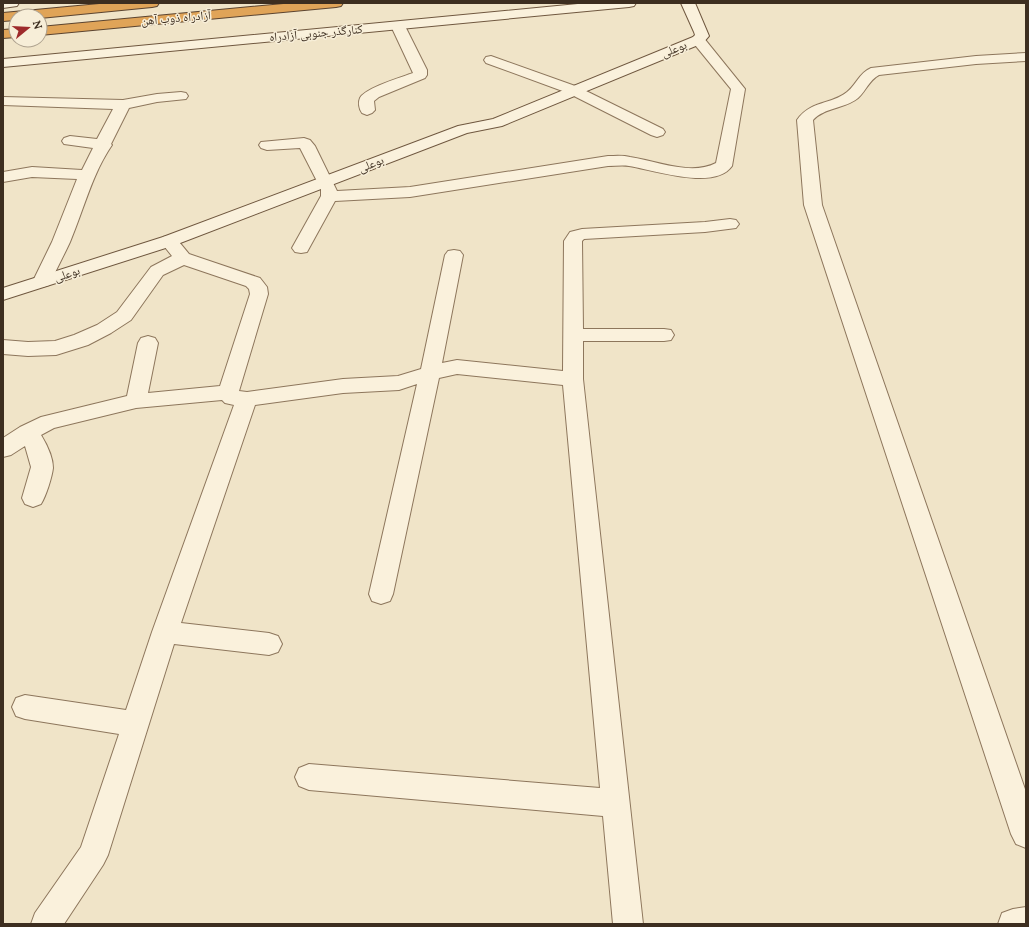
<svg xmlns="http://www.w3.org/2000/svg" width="1029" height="927" viewBox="0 0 1029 927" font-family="Lora,'Noto Naskh Arabic',serif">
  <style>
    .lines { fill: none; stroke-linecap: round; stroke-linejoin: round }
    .street-casing { stroke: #8d765c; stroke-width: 2 }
    .secondary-casing { stroke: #6f573f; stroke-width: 2 }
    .highway-casing { stroke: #5b4430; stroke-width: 2 }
    .street { fill: #faf1dc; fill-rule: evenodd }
    .secondary { fill: #faf1dc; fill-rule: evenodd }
    .highway { fill: #e0a458; fill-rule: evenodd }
    .labels { text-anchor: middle; stroke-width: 3; stroke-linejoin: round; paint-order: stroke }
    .far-street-label { font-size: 12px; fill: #3d2e20; stroke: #f7eed8 }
  </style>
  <rect width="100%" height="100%" fill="#f0e4c8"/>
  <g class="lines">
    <g class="street-casing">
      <g id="street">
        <path d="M398,22L403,23L405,26L427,70V75L425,78L379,97L374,101L375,110L372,113L367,115L362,113C359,109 358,102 360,98C365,88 402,77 413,73L391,26L393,23Z"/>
        <path d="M698,36L703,37L745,89L732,166C715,191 654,170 629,166C623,165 615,166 608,166L410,197L335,201L307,252L301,253L295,252L292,248L321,196V189L300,148L267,150L261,148L259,145L261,142L304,138L310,140L315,146L337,191L410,187L608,156C615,156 623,155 630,157C657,161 691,176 716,163L731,89L691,40L693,37Z"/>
        <path d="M1026,53V61L976,64L879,75C869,80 866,91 858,98C845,109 825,107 813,120L822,205L1026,792V848L1016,844L1011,834L804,205L797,120C811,100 831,105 847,92C857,84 859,73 871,68L976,56Z"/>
        <polygon points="491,56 578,87 663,129 665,132 663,135 657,137 651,135 568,93 486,63 484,60 486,57"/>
        <path d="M181,92L186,93L188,96L186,99L157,102L129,108L111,144L112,145C92,174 84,209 70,242C64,255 57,268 51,281L49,285L42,287L35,285L33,281L52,242L77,179L32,177L3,182V172L32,167L82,170L93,148L64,144L62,141L64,138L70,136L97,139L113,109L3,105V97L123,100L157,94Z"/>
        <path d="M730,219L736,220L739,224L736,228L705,232L584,239L582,241L583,329H664L671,330L674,335L671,340L664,341H583V379L643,924H613L603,816L309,790L299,786L295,777L299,768L309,764L600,788L563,385L457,374L439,378L393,594L390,601L381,604L372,601L369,594L417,384L399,390L343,393L255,405L181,623L269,633L278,636L282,644L278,652L269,655L174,644L108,855L103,865L64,924H31L35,913L81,847L119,734L25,719L16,716L12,707L16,698L25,695L126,710L152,632L234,405L225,403L222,400L136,408L54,428L41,435C46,443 53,457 53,468C52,477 46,496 41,504L33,507L25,504L22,498L31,467L25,446L11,455L3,457V438L20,427L41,417L127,396L138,343L141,338L148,336L155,338L158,343L148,393L220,386L250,294L249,289L246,286L184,265L163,275L131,320L111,333L88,345L56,355L28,356L3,354V340L28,342L55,341L74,335L97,325L117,312L151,267L172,256L160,241L163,237L169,236L175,237L189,254L260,278L267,287L268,294L239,391L247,392L343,379L398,376L421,369L445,255L448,251L454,250L460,251L463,255L442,363L457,360L563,371L564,241L570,232L582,229L705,222Z"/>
        <polygon points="1026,907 1026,924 998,924 1002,913 1013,909"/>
      </g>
    </g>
    <g class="secondary-casing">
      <g id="secondary">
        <polygon points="3,3 19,3 17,6 3,8"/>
        <polygon points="588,3 636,3 634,6 629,7 3,67 3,59"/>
        <polygon points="681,3 695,3 709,36 703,43 502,126 467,133 175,245 3,300 3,288 163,237 458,126 493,119 693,37 695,35 694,32"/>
      </g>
    </g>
    <g class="highway-casing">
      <g id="highway">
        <polygon points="110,3 159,3 157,6 152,7 40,18 40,16 16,16 16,20 3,21 3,13"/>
        <polygon points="294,3 343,3 341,6 336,7 40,35 40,27"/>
        <polygon points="16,29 16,37 3,38 3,30"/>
      </g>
    </g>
    <use href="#street" class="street"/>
    <use href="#secondary" class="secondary"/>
    <use href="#highway" class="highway"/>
  </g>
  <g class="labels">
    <g class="far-street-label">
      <text transform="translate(176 18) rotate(-5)" y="4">آزادراه ذوب آهن</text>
      <text transform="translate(316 33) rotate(-5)" y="4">کنارگذر جنوبی آزادراه</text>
      <text transform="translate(674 49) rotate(-22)" y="4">بوعلی</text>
      <text transform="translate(371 164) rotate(-21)" y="4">بوعلی</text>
      <text transform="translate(67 274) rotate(-18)" y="4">بوعلی</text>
    </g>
  </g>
  <rect width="1029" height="927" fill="none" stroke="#3d2e20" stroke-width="8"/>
  <g transform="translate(28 28) rotate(72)"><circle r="19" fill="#f7eed8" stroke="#ada18e"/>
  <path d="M0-3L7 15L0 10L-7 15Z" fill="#9e2a2b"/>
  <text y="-6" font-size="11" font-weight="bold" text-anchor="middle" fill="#3d2e20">N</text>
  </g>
</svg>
